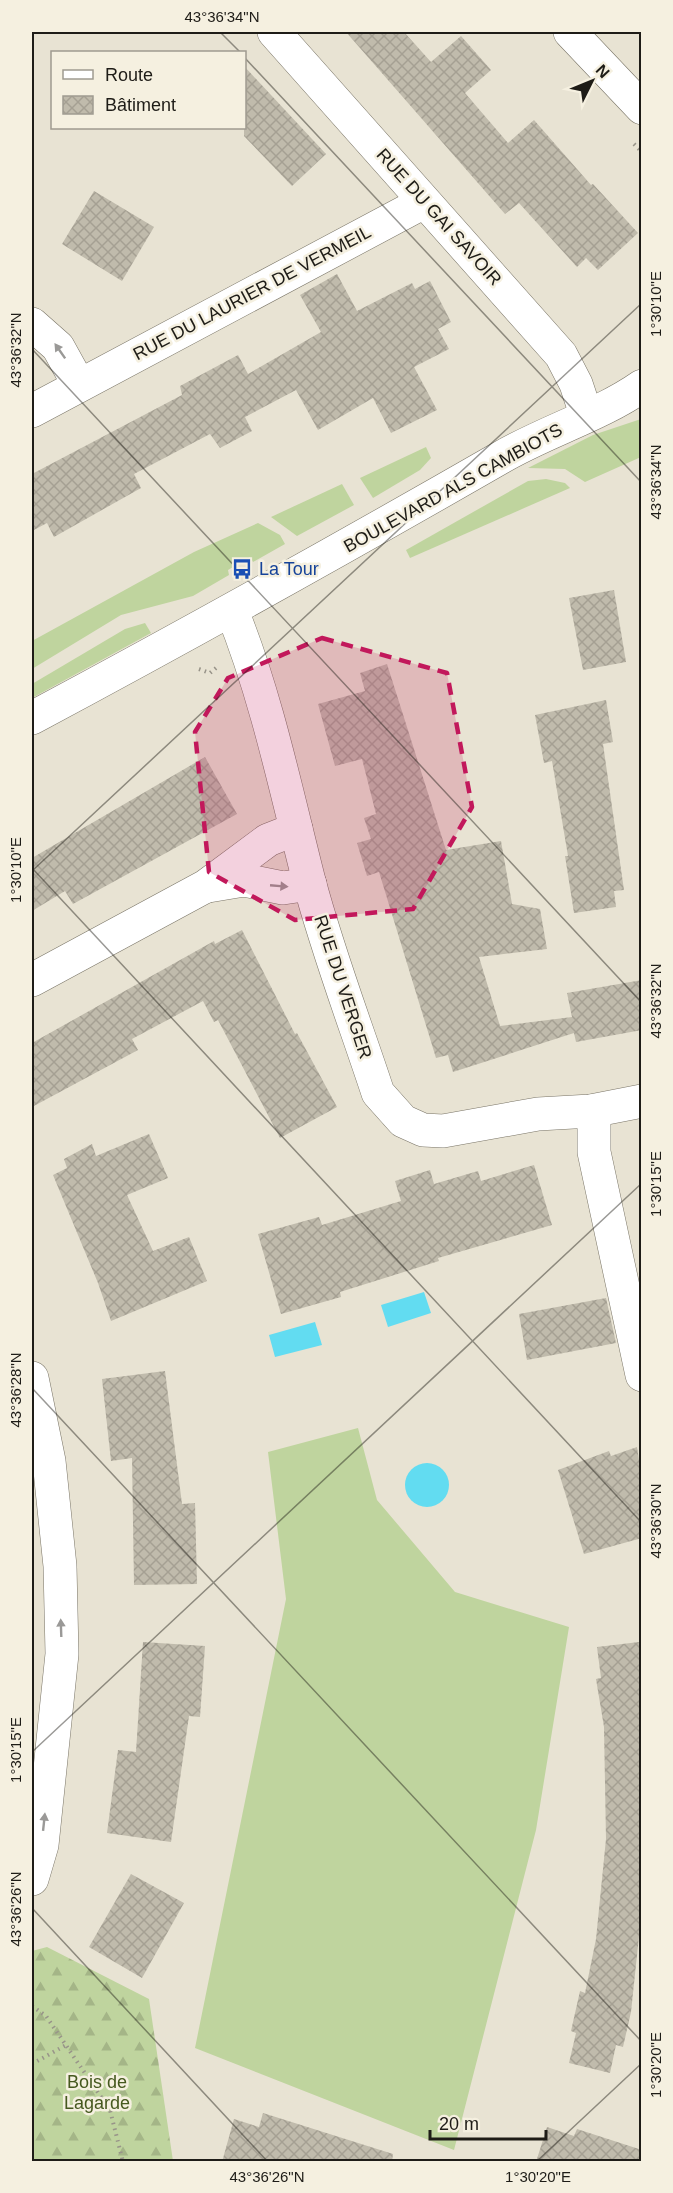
<svg xmlns="http://www.w3.org/2000/svg" width="673" height="2193" viewBox="0 0 673 2193" font-family="Arial,sans-serif">
  <style>
    .grass { fill: #bfd49e }
    .forest { fill: url(#forest-firs) }
    .water { fill: #62dcf1 }
    .building { fill: url(#building-cross-hatch) }
    .lines { fill: none; stroke-linecap: round; stroke-linejoin: round }
    .minor-casing { stroke: #797466; stroke-width: 34 }
    .tertiary-casing { stroke: #797466; stroke-width: 34 }
    .secondary-casing { stroke: #797466; stroke-width: 34 }
    .path { stroke: #989489; stroke-width: 4; stroke-dasharray: 1.5 4.5; stroke-linecap: butt }
    .minor { stroke: #fff; stroke-width: 33 }
    .tertiary { stroke: #fff; stroke-width: 33 }
    .secondary { stroke: #fff; stroke-width: 33 }
    .oneway { fill: #9a9997 }
    .marked { fill: #c2185b; fill-opacity: 0.2; stroke: #c2185b; stroke-width: 4.5; stroke-dasharray: 12 8; stroke-linejoin: round }
    .ticks { fill: none; stroke: #1e1c17; stroke-width: 1.5; stroke-opacity: 0.45 }
    .labels { text-anchor: middle; stroke-width: 5; stroke-linejoin: round; paint-order: stroke }
    .street-label { font-size: 18px; fill: #1e1c17; stroke: #f5f0e0 }
    .transit-label { font-size: 18px; fill: #164399; stroke: #f5f0e0; text-anchor: start }
    .park-label { font-size: 18px; fill: #46591f; stroke: #f5f0e0 }
    .neatline { fill: none; stroke: #1e1c17; stroke-width: 2 }
    .ticks-label { font-size: 15px; text-anchor: middle; fill: #1e1c17 }
  </style>
  <defs>
    <pattern id="forest-firs" width="22" height="20" patternUnits="userSpaceOnUse" patternTransform="scale(1.5)"><rect width="22" height="20" fill="#bfd49e"/><path d="M5 1l3.5 6h-7zM16 11l3.5 6h-7z" fill="#a4b587"/></pattern>
    <pattern id="building-cross-hatch" width="8" height="8" patternUnits="userSpaceOnUse" patternTransform="scale(1.5)"><rect width="8" height="8" fill="#c0bbac"/><path d="M0 0l8 8M0 8l8-8" fill="none" stroke="#a5a093"/></pattern>
  </defs>
  <rect width="100%" height="100%" fill="#e8e3d3"/>
  <g class="grass">
    <polygon points="641,419 641,457 585,482 565,469 528,468 593,435"/>
    <polygon points="426,447 431,458 420,470 373,498 360,478"/>
    <polygon points="546,479 565,483 570,488 410,558 406,550 528,481"/>
    <polygon points="342,484 354,505 297,536 271,517"/>
    <polygon points="258,523 280,535 285,544 253,562 250,557 228,570 229,575 193,596 121,615 32,669 32,641 194,552"/>
    <polygon points="145,623 151,633 32,698 32,684 125,629"/>
    <polygon points="358,1428 377,1500 455,1592 569,1627 536,1830 454,2150 195,2048 286,1599 268,1452"/>
  </g>
  <polygon class="forest" points="47,1947 149,1999 173,2161 32,2161 32,1951"/>
  <g class="water">
    <polygon points="424,1292 431,1313 388,1327 381,1305"/>
    <polygon points="315,1322 322,1345 275,1357 269,1335"/>
    <circle cx="427" cy="1485" r="22"/>
  </g>
  <g class="building">
    <polygon points="346,32 404,32 431,62 461,36 491,70 465,93 508,143 534,120 591,185 593,184 638,233 598,270 586,258 577,267 519,203 505,214"/>
    <polygon points="244,66 326,154 292,186 244,136"/>
    <polygon points="94,191 154,227 122,281 62,244"/>
    <polygon points="337,274 357,311 412,283 415,289 430,281 451,322 438,329 449,349 414,367 437,410 391,433 373,398 318,430 296,390 245,417 252,431 220,448 210,434 134,474 141,488 54,537 47,523 32,531 32,474 182,395 180,386 238,355 248,374 321,332 300,295"/>
    <polygon points="614,590 626,662 583,670 569,598"/>
    <polygon points="387,664 446,850 501,841 512,904 540,909 547,949 479,957 500,1026 572,1017 567,993 642,980 642,1030 576,1042 574,1033 453,1072 448,1055 436,1058 379,872 367,876 357,843 371,839 364,818 376,814 362,759 335,766 318,704 365,691 360,673"/>
    <polygon points="606,700 613,742 603,744 624,890 614,891 616,907 574,913 565,856 568,856 552,761 544,763 535,715"/>
    <polygon points="205,757 237,814 73,904 65,891 32,911 32,858"/>
    <polygon points="242,930 295,1034 297,1033 337,1107 280,1138 218,1020 214,1022 203,1001 132,1039 138,1050 32,1107 32,1043 214,941 215,944"/>
    <polygon points="149,1134 168,1178 127,1195 153,1251 189,1237 207,1281 111,1321 98,1283 53,1175 67,1168 64,1159 92,1144 96,1156"/>
    <polygon points="534,1165 552,1225 438,1258 439,1261 340,1292 341,1297 281,1314 258,1234 319,1217 322,1225 401,1201 395,1181 430,1170 434,1184 478,1171 481,1181"/>
    <polygon points="606,1298 616,1343 527,1360 519,1314"/>
    <polygon points="165,1371 182,1504 195,1503 197,1584 134,1585 132,1458 111,1461 102,1379"/>
    <polygon points="637,1447 642,1480 642,1538 584,1554 558,1470 609,1451 611,1456"/>
    <polygon points="143,1642 205,1646 200,1717 189,1716 171,1842 107,1833 118,1750 136,1752"/>
    <polygon points="639,1642 642,1662 642,1908 631,2012 623,2047 616,2045 610,2073 569,2063 576,2033 571,2031 580,1991 585,1993 596,1939 606,1839 604,1727 596,1679 601,1678 597,1647"/>
    <polygon points="131,1874 184,1903 142,1978 89,1947"/>
    <polygon points="263,2113 393,2154 392,2162 222,2162 234,2119 259,2127"/>
    <polygon points="547,2127 574,2136 577,2129 642,2150 642,2162 536,2162"/>
  </g>
  <g class="lines">
    <g class="minor-casing">
      <g id="minor">
        <polyline points="274,32 561,355 576,384 586,414"/>
        <polyline points="32,324 58,347 79,385"/>
        <polyline points="32,411 424,202"/>
        <path d="M232,611C267,698 286,791 309,881C328,953 355,1023 378,1093L403,1121L423,1130L443,1131L538,1114L591,1111L642,1101"/>
        <polyline points="208,886 244,880 283,888 310,884"/>
        <polyline points="32,980 206,886 268,840 296,829"/>
        <polyline points="591,1111 594,1124 594,1152 642,1375"/>
        <polyline points="32,1378 49,1461 60,1566 62,1654 42,1845 32,1879"/>
      </g>
    </g>
    <g class="tertiary-casing">
      <path id="tertiary" d="M32,718C189,634 345,547 500,458C546,431 599,416 642,386"/>
    </g>
    <g class="secondary-casing">
      <polyline id="secondary" points="570,32 642,108"/>
    </g>
    <g class="path">
      <polyline points="634,144 642,152"/>
      <polyline points="199,669 210,673 216,668"/>
      <polyline points="32,2006 46,2016 110,2110 123,2162"/>
      <polyline points="32,2064 66,2045"/>
    </g>
    <use href="#minor" class="minor"/>
    <use href="#tertiary" class="tertiary"/>
    <use href="#secondary" class="secondary"/>
  </g>
  <defs><path id="oneway-solid" d="M-6-.8H1V-3.2L6.5 0L1 3.2V.8H-6Z" transform="scale(1.5)"/></defs>
  <g class="oneway">
    <use href="#oneway-solid" transform="translate(60 351) rotate(-125)"/>
    <use href="#oneway-solid" transform="translate(279 886) rotate(5)"/>
    <use href="#oneway-solid" transform="translate(61 1628) rotate(-92)"/>
    <use href="#oneway-solid" transform="translate(44 1822) rotate(-84)"/>
  </g>
  <path class="marked" d="M322,638L447,673L472,807L413,909L295,920L209,872L195,732L228,678Z"/>
  <path class="ticks" d="M220,32L240,52M244,57L642,483M32,349L642,1003M32,868L642,1523M32,871L642,303M32,1388L642,2042M32,1752L642,1183M32,1908L268,2162M536,2162L642,2063"/>
  <defs>
    <g id="bus-bare" transform="scale(1.62)"><path d="M-5-6H5V4H4V6H2V4H-2V6H-4V4H-5ZM-3.5-4V0h7V-4ZM-3.5 1.2v1.5H-2V1.2ZM2 1.2v1.5H3.5V1.2Z" fill="#1a4fb4" stroke="#f5f0e0" stroke-width="2.5" paint-order="stroke"/></g>
  </defs>
  <g fill-rule="evenodd">
    <use href="#bus-bare" x="242" y="569"/>
  </g>
  <g class="labels">
    <g class="street-label">
      <text transform="translate(439 217) rotate(48)" y="6">RUE DU GAI SAVOIR</text>
      <text transform="translate(252 293) rotate(-28)" y="6">RUE DU LAURIER DE VERMEIL</text>
      <text transform="translate(453 488) rotate(-29)" y="6">BOULEVARD ALS CAMBIOTS</text>
      <text transform="translate(343 987) rotate(72)" y="6">RUE DU VERGER</text>
    </g>
    <g class="transit-label">
      <text x="259" y="575">La Tour</text>
    </g>
    <g class="park-label">
      <text x="97" y="2088">Bois de<tspan x="97" dy="21">Lagarde</tspan></text>
    </g>
  </g>
  <rect width="673" height="2193" fill="none" stroke="#f5f0e0" stroke-width="66"/>
  <rect x="51" y="51" width="195" height="78" fill="#f5f0e0" stroke="#9f9b90" stroke-width="1.5"/>
  <rect x="63" y="70" width="30" height="9" fill="#ffffff" stroke="#9f9b90" stroke-width="1.5"/>
  <text x="105" y="81" font-size="18" fill="#1e1c17">Route</text>
  <rect x="63" y="96" width="30" height="18" fill="url(#building-cross-hatch)" stroke="#9f9b90" stroke-width="1.5"/>
  <text x="105" y="111" font-size="18" fill="#1e1c17">Bâtiment</text>
  <g transform="translate(592 81) rotate(47)" stroke="#f5f0e0" stroke-width="4.5" paint-order="stroke">
  <path d="M0-4.5L10 22L0 15L-10 22Z" fill="#1e1c17"/>
  <text y="-9" font-size="16" font-weight="bold" text-anchor="middle" fill="#1e1c17">N</text>
  </g>
  <path d="M430 2130v9h116v-9" fill="none" stroke="#1e1c17" stroke-width="3"/>
  <text x="439" y="2130" font-size="18" fill="#1e1c17" stroke="#f5f0e0" stroke-width="4.5" paint-order="stroke">20 m</text>
  <rect x="33" y="33" width="607" height="2127" class="neatline"/>
  <g class="ticks-label">
    <text x="222" y="22">43°36'34"N</text>
    <text transform="translate(656 304) rotate(-90)" y="5">1°30'10"E</text>
    <text transform="translate(16 350) rotate(-90)" y="5">43°36'32"N</text>
    <text transform="translate(656 482) rotate(-90)" y="5">43°36'34"N</text>
    <text transform="translate(16 870) rotate(-90)" y="5">1°30'10"E</text>
    <text transform="translate(656 1001) rotate(-90)" y="5">43°36'32"N</text>
    <text transform="translate(656 1184) rotate(-90)" y="5">1°30'15"E</text>
    <text transform="translate(16 1390) rotate(-90)" y="5">43°36'28"N</text>
    <text transform="translate(656 1521) rotate(-90)" y="5">43°36'30"N</text>
    <text transform="translate(16 1750) rotate(-90)" y="5">1°30'15"E</text>
    <text transform="translate(16 1909) rotate(-90)" y="5">43°36'26"N</text>
    <text transform="translate(656 2065) rotate(-90)" y="5">1°30'20"E</text>
    <text x="267" y="2182">43°36'26"N</text>
    <text x="538" y="2182">1°30'20"E</text>
  </g>
</svg>
